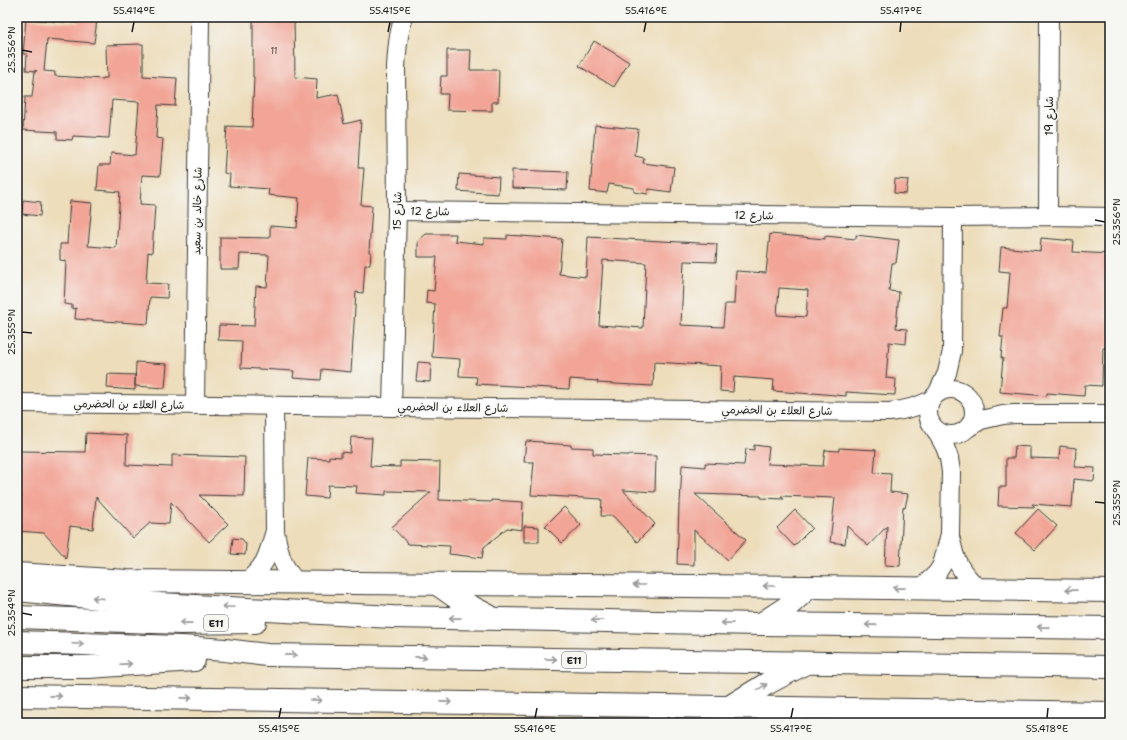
<svg xmlns="http://www.w3.org/2000/svg" width="1127" height="740" viewBox="0 0 1127 740" font-family="'Shantell Sans','Playpen Sans Arabic',sans-serif">
  <style>
    .building { fill: #f2a597; fill-rule: evenodd }
    .lines { fill: none; stroke-linecap: round; stroke-linejoin: round }
    .minor-casing { stroke: #3b3934; stroke-width: 20 }
    .tertiary-casing { stroke: #3b3934; stroke-width: 24 }
    .motorway-casing { stroke: #3b3934; stroke-width: 24 }
    .minor { stroke: #fff; stroke-width: 18 }
    .tertiary { stroke: #fff; stroke-width: 22 }
    .motorway { stroke: #fff; stroke-width: 22 }
    .oneway { stroke: #999 }
    .ticks { fill: none; stroke: #1c1c1c; stroke-width: 1.5 }
    .labels { text-anchor: middle; stroke-width: 3; stroke-linejoin: round; paint-order: stroke }
    .number-label { font-size: 9px; fill: #523e3b }
    .shield { fill: #f6f6f2; stroke: #5d5d5c; stroke-width: 1 }
    .shield-label { font-size: 10px; font-weight: bold; fill: #1c1c1c }
    .street-label { font-size: 11px; fill: #1c1c1c; stroke: #f6f6f2 }
    .neatline { fill: none; stroke: #1c1c1c; stroke-width: 1.5 }
    .ticks-label { font-size: 10px; text-anchor: middle; fill: #1c1c1c }
  </style>
  <rect width="100%" height="100%" fill="#f6f6f2"/>
  <filter id="ink" filterUnits="userSpaceOnUse"><feTurbulence type="fractalNoise" baseFrequency=".025" numOctaves="2"/><feDisplacementMap in="SourceGraphic" scale="8" xChannelSelector="R" yChannelSelector="G"/><feConvolveMatrix kernelMatrix="1 2 1 2 8 2 1 2 1" color-interpolation-filters="sRGB"/></filter>
  <filter id="wash" filterUnits="userSpaceOnUse"><feTurbulence type="fractalNoise" baseFrequency=".012" numOctaves="4" result="noise"/><feDisplacementMap in="SourceGraphic" scale="16" xChannelSelector="R" yChannelSelector="G"/><feGaussianBlur stdDeviation="0.9" result="paint"/><feColorMatrix in="noise" values="0 0 0 0 0 0 0 0 0 0 0 0 0 0 0 0 0 1.4 0 .05"/><feComposite in="paint" operator="in"/></filter>
  <g filter="url(#wash)">
    <rect width="100%" height="100%" fill="#edddbb"/>
    <g id="blocks">
      <g class="building">
        <polygon points="253,17 294,17 295,77 317,79 316,98 338,94 344,124 361,120 358,168 364,168 361,205 372,206 369,252 371,252 370,265 365,265 363,293 356,292 351,372 322,369 321,380 293,378 294,371 241,368 242,341 218,340 219,325 254,326 256,286 267,287 269,255 240,254 239,269 220,269 220,237 270,238 270,226 297,228 299,198 268,195 269,189 229,186 230,174 224,173 227,126 252,127 254,77 253,77"/>
        <polygon points="79,18 97,20 94,43 47,39 44,71 55,72 55,76 103,79 103,78 107,78 106,45 143,44 143,76 177,78 175,106 158,105 156,138 163,139 160,176 142,175 140,204 155,205 152,253 148,252 146,283 168,284 167,298 150,297 148,324 75,319 76,308 72,309 72,305 64,304 66,261 60,260 60,244 67,244 70,201 92,203 88,246 116,248 120,192 97,190 99,165 110,165 111,153 135,155 139,102 112,100 109,138 73,136 72,140 57,139 57,132 23,130 25,97 32,97 35,71 37,71 26,70 27,54 23,54 26,19 78,23"/>
        <polygon points="594,41 629,62 614,87 579,66"/>
        <polygon points="447,50 471,50 470,70 499,70 498,102 492,102 492,111 447,110 448,94 440,94 441,76 447,76"/>
        <polygon points="595,125 638,129 635,156 644,158 643,163 674,167 671,192 649,189 648,194 634,192 634,188 609,184 607,193 590,191"/>
        <polygon points="512,170 568,172 567,190 512,188"/>
        <polygon points="459,174 499,177 498,194 458,191"/>
        <polygon points="895,179 908,180 906,194 894,193"/>
        <polygon points="23,200 41,202 40,216 22,214"/>
        <path d="M426,234H456L455,241L484,244V238L507,239V235L562,239L559,274L586,277L588,237L717,244L716,262L684,261L681,325L723,327L725,304H734L736,271L766,273L770,234L825,239V236L856,239V235L899,240L896,263H892L889,291L899,292L896,328L907,329L906,344L889,342L886,378L896,379L895,395L846,392V396L813,393L812,394L773,391L774,380L734,377L733,392L720,391L721,366L654,362L653,386L597,383L598,381L570,379L569,389L476,384L477,377L459,376L460,359L432,357L435,304L426,303L427,290L434,291L437,257H418V241ZM603,260L646,263L643,328L599,325ZM779,288L808,290L806,317L777,315Z"/>
        <polygon points="1041,238 1074,241 1073,252 1110,254 1110,348 1103,348 1102,386 1085,385 1084,396 1047,393 1047,396 1000,392 1003,358 1001,358 1003,337 1000,337 1003,308 1007,308 1010,272 999,271 1001,247 1040,251"/>
        <polygon points="136,362 167,364 165,388 135,386"/>
        <polygon points="418,362 431,363 430,382 416,381"/>
        <polygon points="108,374 135,375 135,390 107,388"/>
        <polygon points="86,433 127,435 126,465 172,467 172,455 245,457 244,496 199,495 228,524 209,542 171,502 169,524 150,523 133,538 96,497 93,529 70,526 66,558 44,533 17,531 20,483 17,483 19,451 85,452"/>
        <polygon points="351,437 372,438 370,466 400,467 400,461 440,462 439,500 491,502 491,500 523,502 522,530 507,528 484,547 482,558 449,554 450,546 408,544 392,527 431,492 386,491 386,495 356,493 357,486 328,485 327,498 305,496 308,458 329,459 329,456 341,457 341,452 350,453"/>
        <polygon points="526,441 543,442 543,443 571,445 571,447 593,448 593,454 656,456 655,492 623,490 655,524 637,542 613,516 601,516 602,499 531,495 534,462 524,462"/>
        <polygon points="754,445 769,447 767,464 823,466 825,450 839,451 839,448 876,450 874,473 891,474 890,492 908,494 905,508 903,507 900,566 885,565 887,526 868,546 847,526 845,544 830,542 835,498 781,496 784,499 761,498 761,496 695,494 746,540 728,560 694,530 694,565 677,564 679,504 680,504 682,465 705,467 705,463 744,465 746,449 754,450"/>
        <polygon points="1015,446 1030,447 1030,458 1059,459 1060,446 1076,448 1075,467 1095,468 1094,481 1074,479 1072,507 1032,504 1035,507 998,506 999,487 1006,487 1006,458 1014,458"/>
        <polygon points="564,507 581,525 562,543 545,526"/>
        <polygon points="1038,509 1057,526 1035,550 1016,533"/>
        <polygon points="795,510 812,528 794,546 777,528"/>
        <polygon points="524,526 539,527 539,542 524,542"/>
        <polygon points="233,538 242,539 246,544 245,555 231,554"/>
      </g>
    </g>
  </g>
  <g filter="url(#ink)">
    <use href="#blocks" fill-opacity="0" stroke="#3b3934" stroke-width="1"/>
    <g class="lines">
      <g class="minor-casing">
        <g id="minor">
          <polyline points="397,211 953,217 1048,216 1110,217"/>
          <polyline points="1048,216 1049,17"/>
          <circle cx="951" cy="412" r="23"/>
          <polyline points="938,392 947,373 952,351 953,217"/>
          <path d="M17,403L890,412C905,410 918,407 931,400"/>
          <polyline points="195,405 200,17"/>
          <path d="M274,406L275,532C280,556 281,564 297,583"/>
          <path d="M392,407L397,211L396,68C397,51 398,33 404,17"/>
          <polyline points="969,427 981,420 1003,415 1014,414 1110,414"/>
          <path d="M950,537C952,543 953,550 955,556C959,569 968,579 978,588"/>
          <path d="M245,583C265,566 267,559 274,534"/>
          <polyline points="921,588 937,573 942,565 950,534 951,472 949,458 945,447 935,429"/>
          <polyline points="657,723 658,706"/>
        </g>
      </g>
      <g class="tertiary-casing">
        <g id="tertiary">
          <polyline points="17,574 127,581 809,587 1110,591"/>
          <polyline points="17,696 1110,713"/>
        </g>
      </g>
      <g class="motorway-casing">
        <g id="motorway">
          <polyline points="437,584 464,603 489,616"/>
          <polyline points="17,590 160,604 392,617 761,624 1110,628"/>
          <polyline points="17,617 180,623 255,622"/>
          <polyline points="761,624 787,607 809,587"/>
          <polyline points="17,642 182,647 225,650 267,655 1110,667"/>
          <polyline points="17,667 88,667 194,660"/>
          <polyline points="729,707 768,683 804,664"/>
        </g>
      </g>
      <use href="#minor" class="minor"/>
      <use href="#tertiary" class="tertiary"/>
      <use href="#motorway" class="motorway"/>
    </g>
    <defs><path id="oneway-shaft" d="M-6 0H5M1.5-3L5.5 0L1.5 3" fill="none" stroke-width="1.6" stroke-linecap="round" stroke-linejoin="round"/></defs>
    <g class="oneway">
      <use href="#oneway-shaft" transform="translate(639 585) rotate(-180)"/>
      <use href="#oneway-shaft" transform="translate(769 586) rotate(-180)"/>
      <use href="#oneway-shaft" transform="translate(899 588) rotate(-179)"/>
      <use href="#oneway-shaft" transform="translate(1071 590) rotate(-179)"/>
      <use href="#oneway-shaft" transform="translate(98 598) rotate(-174)"/>
      <use href="#oneway-shaft" transform="translate(228 607) rotate(-177)"/>
      <use href="#oneway-shaft" transform="translate(455 618) rotate(-179)"/>
      <use href="#oneway-shaft" transform="translate(597 620) rotate(-179)"/>
      <use href="#oneway-shaft" transform="translate(186 623) rotate(-179)"/>
      <use href="#oneway-shaft" transform="translate(727 623) rotate(-179)"/>
      <use href="#oneway-shaft" transform="translate(871 625) rotate(-179)"/>
      <use href="#oneway-shaft" transform="translate(1043 627) rotate(-179)"/>
      <use href="#oneway-shaft" transform="translate(78 644) rotate(2)"/>
      <use href="#oneway-shaft" transform="translate(291 655) rotate(1)"/>
      <use href="#oneway-shaft" transform="translate(421 657) rotate(1)"/>
      <use href="#oneway-shaft" transform="translate(551 659) rotate(1)"/>
      <use href="#oneway-shaft" transform="translate(126 664) rotate(-4)"/>
      <use href="#oneway-shaft" transform="translate(762 687) rotate(-32)"/>
      <use href="#oneway-shaft" transform="translate(56 696) rotate(1)"/>
      <use href="#oneway-shaft" transform="translate(186 698) rotate(1)"/>
      <use href="#oneway-shaft" transform="translate(316 700) rotate(1)"/>
      <use href="#oneway-shaft" transform="translate(446 702) rotate(1)"/>
    </g>
  </g>
  <path class="ticks" d="M132,32L134,22M388,32L390,22M644,32L646,22M900,32L901,22M22,50L32,52M1095,220L1105,222M22,332L32,333M1095,502L1105,503M22,613L32,615M279,718L281,708M535,718L537,708M791,718L793,708M1047,718L1048,708"/>
  <g class="labels">
    <g class="number-label">
      <text x="274" y="54">11</text>
    </g>
    <g class="shield">
      <rect x="204" y="615" width="24" height="16" rx="3"/>
      <rect x="562" y="652" width="24" height="16" rx="3"/>
    </g>
    <g class="shield-label">
      <text x="216" y="627">E11</text>
      <text x="574" y="664">E11</text>
    </g>
    <g class="street-label">
      <text transform="translate(1049 116) rotate(-90)" y="4">شارع 19</text>
      <text transform="translate(197 211) rotate(-89)" y="4">شارع خالد بن سعيد</text>
      <text transform="translate(397 211) rotate(-89)" y="4">شارع 15</text>
      <text transform="translate(430 211) rotate(1)" y="4">شارع 12</text>
      <text transform="translate(754 215) rotate(1)" y="4">شارع 12</text>
      <text transform="translate(129 404) rotate(1)" y="4">شارع العلاء بن الحضرمي</text>
      <text transform="translate(453 407) rotate(1)" y="4">شارع العلاء بن الحضرمي</text>
      <text transform="translate(777 410) rotate(1)" y="4">شارع العلاء بن الحضرمي</text>
    </g>
  </g>
  <rect width="1127" height="740" fill="none" stroke="#f6f6f2" stroke-width="44"/>
  <rect x="22" y="22" width="1083" height="696" class="neatline"/>
  <g class="ticks-label">
    <text x="134" y="14">55.414°E</text>
    <text x="390" y="14">55.415°E</text>
    <text x="646" y="14">55.416°E</text>
    <text x="901" y="14">55.417°E</text>
    <text transform="translate(11 50) rotate(-90)" y="4">25.356°N</text>
    <text transform="translate(1116 222) rotate(-90)" y="4">25.356°N</text>
    <text transform="translate(11 332) rotate(-90)" y="4">25.355°N</text>
    <text transform="translate(1116 503) rotate(-90)" y="4">25.355°N</text>
    <text transform="translate(11 613) rotate(-90)" y="4">25.354°N</text>
    <text x="279" y="732">55.415°E</text>
    <text x="535" y="732">55.416°E</text>
    <text x="791" y="732">55.417°E</text>
    <text x="1047" y="732">55.418°E</text>
  </g>
</svg>
